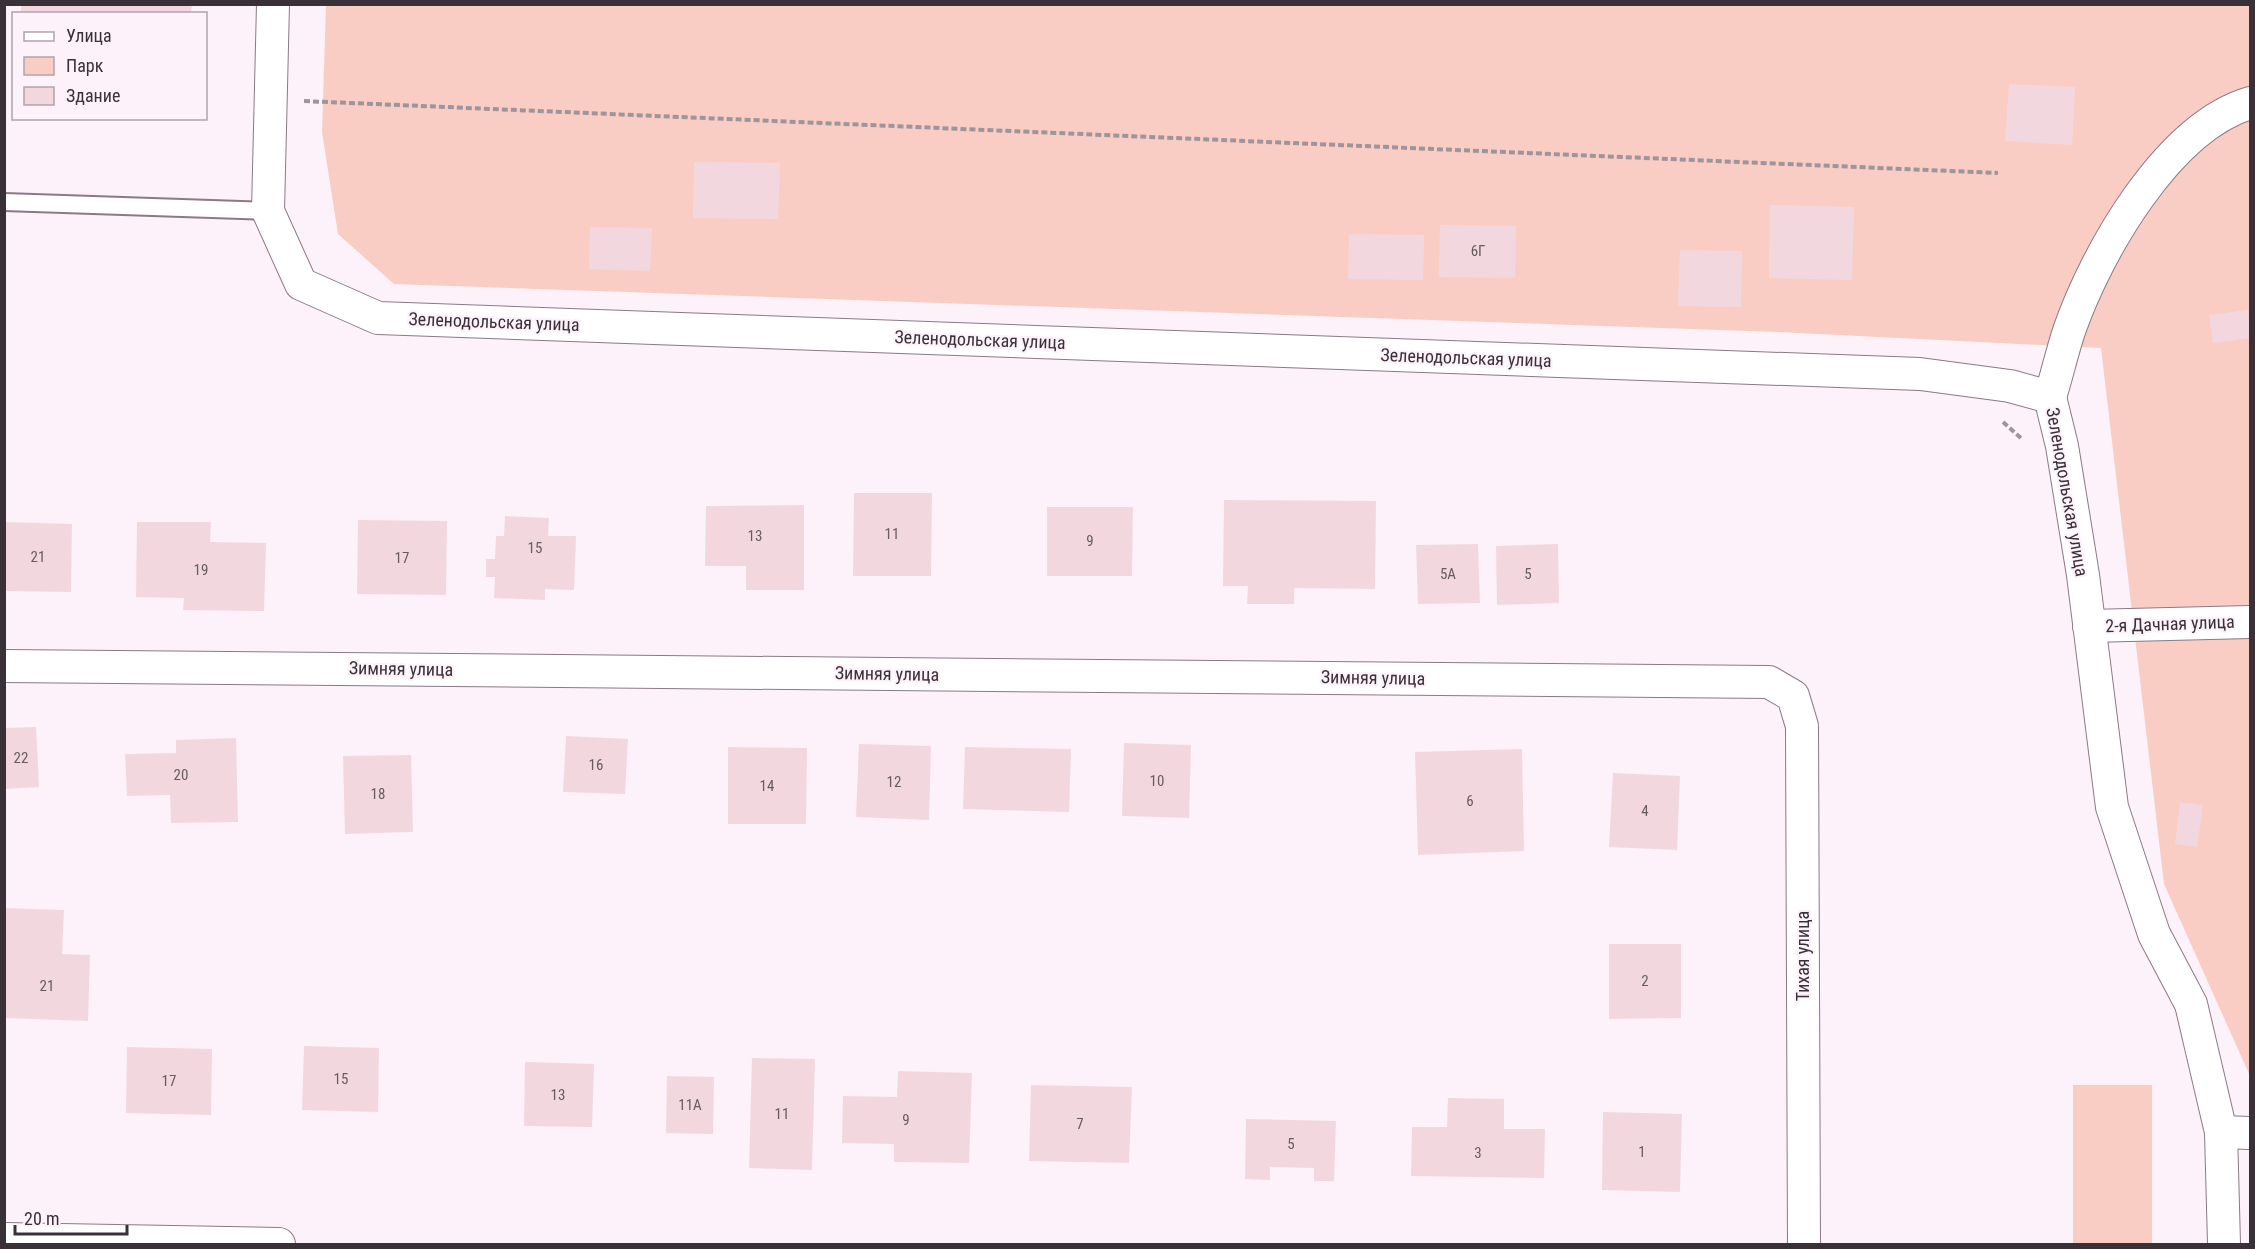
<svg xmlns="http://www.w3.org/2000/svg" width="2255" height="1249" viewBox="0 0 2255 1249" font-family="'Roboto Condensed',sans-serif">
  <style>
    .green { fill: #facdc4 }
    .building { fill: #f2d8de }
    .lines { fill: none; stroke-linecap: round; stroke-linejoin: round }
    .service-casing { stroke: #8b7986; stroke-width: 20 }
    .minor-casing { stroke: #8b7986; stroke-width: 34 }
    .path { stroke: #9e949b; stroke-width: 4; stroke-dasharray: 6 3; stroke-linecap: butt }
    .service { stroke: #fff; stroke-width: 16 }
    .minor { stroke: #fff; stroke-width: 32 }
    .labels { text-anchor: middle; stroke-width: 4.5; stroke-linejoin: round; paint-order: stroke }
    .number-label { font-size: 15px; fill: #675b61 }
    .street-label { font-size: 18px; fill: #393137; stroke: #fdf1fa }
  </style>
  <rect width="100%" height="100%" fill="#fdf1fa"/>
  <g class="green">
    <polygon points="326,5 2250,5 2250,1076 2164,884 2101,348 1777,332 394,284 338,234 322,132"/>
    <rect x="2073" y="1085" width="79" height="159"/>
  </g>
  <g class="building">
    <polygon points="21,4 192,4 191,14 21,14"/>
    <polygon points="2009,84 2075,87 2072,145 2005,141"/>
    <polygon points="694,162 780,163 778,219 693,218"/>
    <polygon points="1770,205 1854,207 1852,280 1769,278"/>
    <polygon points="1440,225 1516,226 1515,278 1439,277"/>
    <polygon points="590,227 652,228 650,271 589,269"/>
    <polygon points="1349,234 1424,235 1423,280 1348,279"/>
    <polygon points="1680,250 1742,251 1741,307 1678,306"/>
    <polygon points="2248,310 2250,338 2213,343 2209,315"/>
    <polygon points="854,493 932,493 931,576 853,576"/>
    <polygon points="1224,500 1376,501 1375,589 1294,588 1294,604 1247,604 1248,586 1223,586"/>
    <polygon points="804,505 804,590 746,590 746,566 705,566 706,506"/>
    <polygon points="1047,507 1133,507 1132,576 1047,576"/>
    <polygon points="505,516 549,518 548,536 576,536 574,590 545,589 545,600 494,598 495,577 486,577 486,559 495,559 496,536 504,536"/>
    <polygon points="358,520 447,521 446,595 357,594"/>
    <polygon points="4,522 72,524 71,592 4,591"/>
    <polygon points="137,522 211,522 210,542 266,543 264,611 183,610 184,598 136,597"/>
    <polygon points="1478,544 1480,603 1418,604 1416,545"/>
    <polygon points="1558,544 1559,603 1497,605 1496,546"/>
    <polygon points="36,727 39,787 4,789 4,728"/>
    <polygon points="566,736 628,739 625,794 563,792"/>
    <polygon points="236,738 238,822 171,823 170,795 127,796 125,754 176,753 176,740"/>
    <polygon points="1124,743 1191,745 1189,818 1122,816"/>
    <polygon points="859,744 931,746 929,820 856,817"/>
    <polygon points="728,747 807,748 806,824 728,824"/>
    <polygon points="965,747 1071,749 1069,812 963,809"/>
    <polygon points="1522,749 1524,851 1418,855 1415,752"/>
    <polygon points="411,755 413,832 345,834 343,756"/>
    <polygon points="1613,773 1680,776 1677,850 1609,847"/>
    <polygon points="2180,802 2203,805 2197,847 2175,844"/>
    <polygon points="4,908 64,910 62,954 90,955 88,1021 4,1018"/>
    <polygon points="1609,944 1681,944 1681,1018 1609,1019"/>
    <polygon points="304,1046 379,1048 378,1112 302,1110"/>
    <polygon points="127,1047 212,1049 211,1115 126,1113"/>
    <polygon points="752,1058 815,1059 812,1170 749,1168"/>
    <polygon points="525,1062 594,1064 592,1127 524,1126"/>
    <polygon points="898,1071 972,1073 969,1163 894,1162 894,1144 842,1143 843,1096 897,1097"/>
    <polygon points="667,1076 714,1077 713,1134 666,1133"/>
    <polygon points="1031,1085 1132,1087 1129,1163 1029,1161"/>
    <polygon points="1448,1098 1504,1099 1504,1129 1545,1129 1544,1178 1411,1176 1412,1127 1447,1127"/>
    <polygon points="1603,1112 1682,1114 1680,1192 1602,1190"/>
    <polygon points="1246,1119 1336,1121 1334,1181 1314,1181 1314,1168 1270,1167 1270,1180 1245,1179"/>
  </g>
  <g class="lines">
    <g class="service-casing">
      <polyline id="service" points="4,202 268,211"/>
    </g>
    <g class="minor-casing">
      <g id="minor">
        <polyline points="273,4 268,211 301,284 378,318 1920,374 2010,386 2050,397 2062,446 2083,575 2112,807 2154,934 2191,1004 2221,1132 2224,1244"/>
        <path d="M2050,397C2057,375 2062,352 2069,331C2096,253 2167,128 2250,103"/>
        <polyline points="2089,626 2250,622"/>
        <polyline points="4,666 1769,682 1793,696 1802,726 1804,1244"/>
        <polyline points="2221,1132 2250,1133"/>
        <polyline points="4,1239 279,1244"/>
      </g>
    </g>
    <g class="path">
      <polyline points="304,101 1998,173"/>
      <polyline points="2003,422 2022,439"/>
    </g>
    <use href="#service" class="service"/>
    <use href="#minor" class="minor"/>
  </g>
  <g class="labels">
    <g class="number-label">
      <text x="1478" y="256">6Г</text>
      <text x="892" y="539">11</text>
      <text x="755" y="541">13</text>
      <text x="1090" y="546">9</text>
      <text x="535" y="553">15</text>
      <text x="38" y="562">21</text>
      <text x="402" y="563">17</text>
      <text x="201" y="575">19</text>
      <text x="1448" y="579">5А</text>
      <text x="1528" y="579">5</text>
      <text x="21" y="763">22</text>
      <text x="596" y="770">16</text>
      <text x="181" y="780">20</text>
      <text x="1157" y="786">10</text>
      <text x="894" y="787">12</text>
      <text x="767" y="791">14</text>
      <text x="378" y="799">18</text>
      <text x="1470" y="806">6</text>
      <text x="1645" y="816">4</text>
      <text x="1645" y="986">2</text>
      <text x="47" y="991">21</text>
      <text x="341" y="1084">15</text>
      <text x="169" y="1086">17</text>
      <text x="558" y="1100">13</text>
      <text x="690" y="1110">11А</text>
      <text x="782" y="1119">11</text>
      <text x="906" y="1125">9</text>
      <text x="1080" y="1129">7</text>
      <text x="1291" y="1149">5</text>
      <text x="1642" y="1157">1</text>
      <text x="1478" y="1158">3</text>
    </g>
    <g class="street-label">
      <text transform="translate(494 322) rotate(2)" y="6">Зеленодольская улица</text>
      <text transform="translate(980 340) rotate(2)" y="6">Зеленодольская улица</text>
      <text transform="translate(1466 358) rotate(2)" y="6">Зеленодольская улица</text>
      <text transform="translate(2067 492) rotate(80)" y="6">Зеленодольская улица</text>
      <text transform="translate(2170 624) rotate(-2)" y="6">2-я Дачная улица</text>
      <text transform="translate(401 669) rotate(1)" y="6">Зимняя улица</text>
      <text transform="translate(887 674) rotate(1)" y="6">Зимняя улица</text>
      <text transform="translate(1373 678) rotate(1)" y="6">Зимняя улица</text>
      <text transform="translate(1803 956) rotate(-90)" y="6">Тихая улица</text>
    </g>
  </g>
  <rect width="2255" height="1249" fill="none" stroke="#393137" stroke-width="12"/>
  <rect x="12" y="12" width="195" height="108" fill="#fdf1fa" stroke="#afa4ac" stroke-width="1.5"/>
  <rect x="24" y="32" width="30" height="9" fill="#ffffff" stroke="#afa4ac" stroke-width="1.5"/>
  <text x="66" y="42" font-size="18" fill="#393137">Улица</text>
  <rect x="24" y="57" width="30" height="18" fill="#facdc4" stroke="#afa4ac" stroke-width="1.5"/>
  <text x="66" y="72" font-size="18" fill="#393137">Парк</text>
  <rect x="24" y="87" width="30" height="18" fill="#f2d8de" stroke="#afa4ac" stroke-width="1.5"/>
  <text x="66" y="102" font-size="18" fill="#393137">Здание</text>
  <path d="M15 1225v9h112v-9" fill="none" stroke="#393137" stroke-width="3"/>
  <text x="24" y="1225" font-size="18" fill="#393137" stroke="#fdf1fa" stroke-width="4.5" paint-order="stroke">20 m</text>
</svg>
